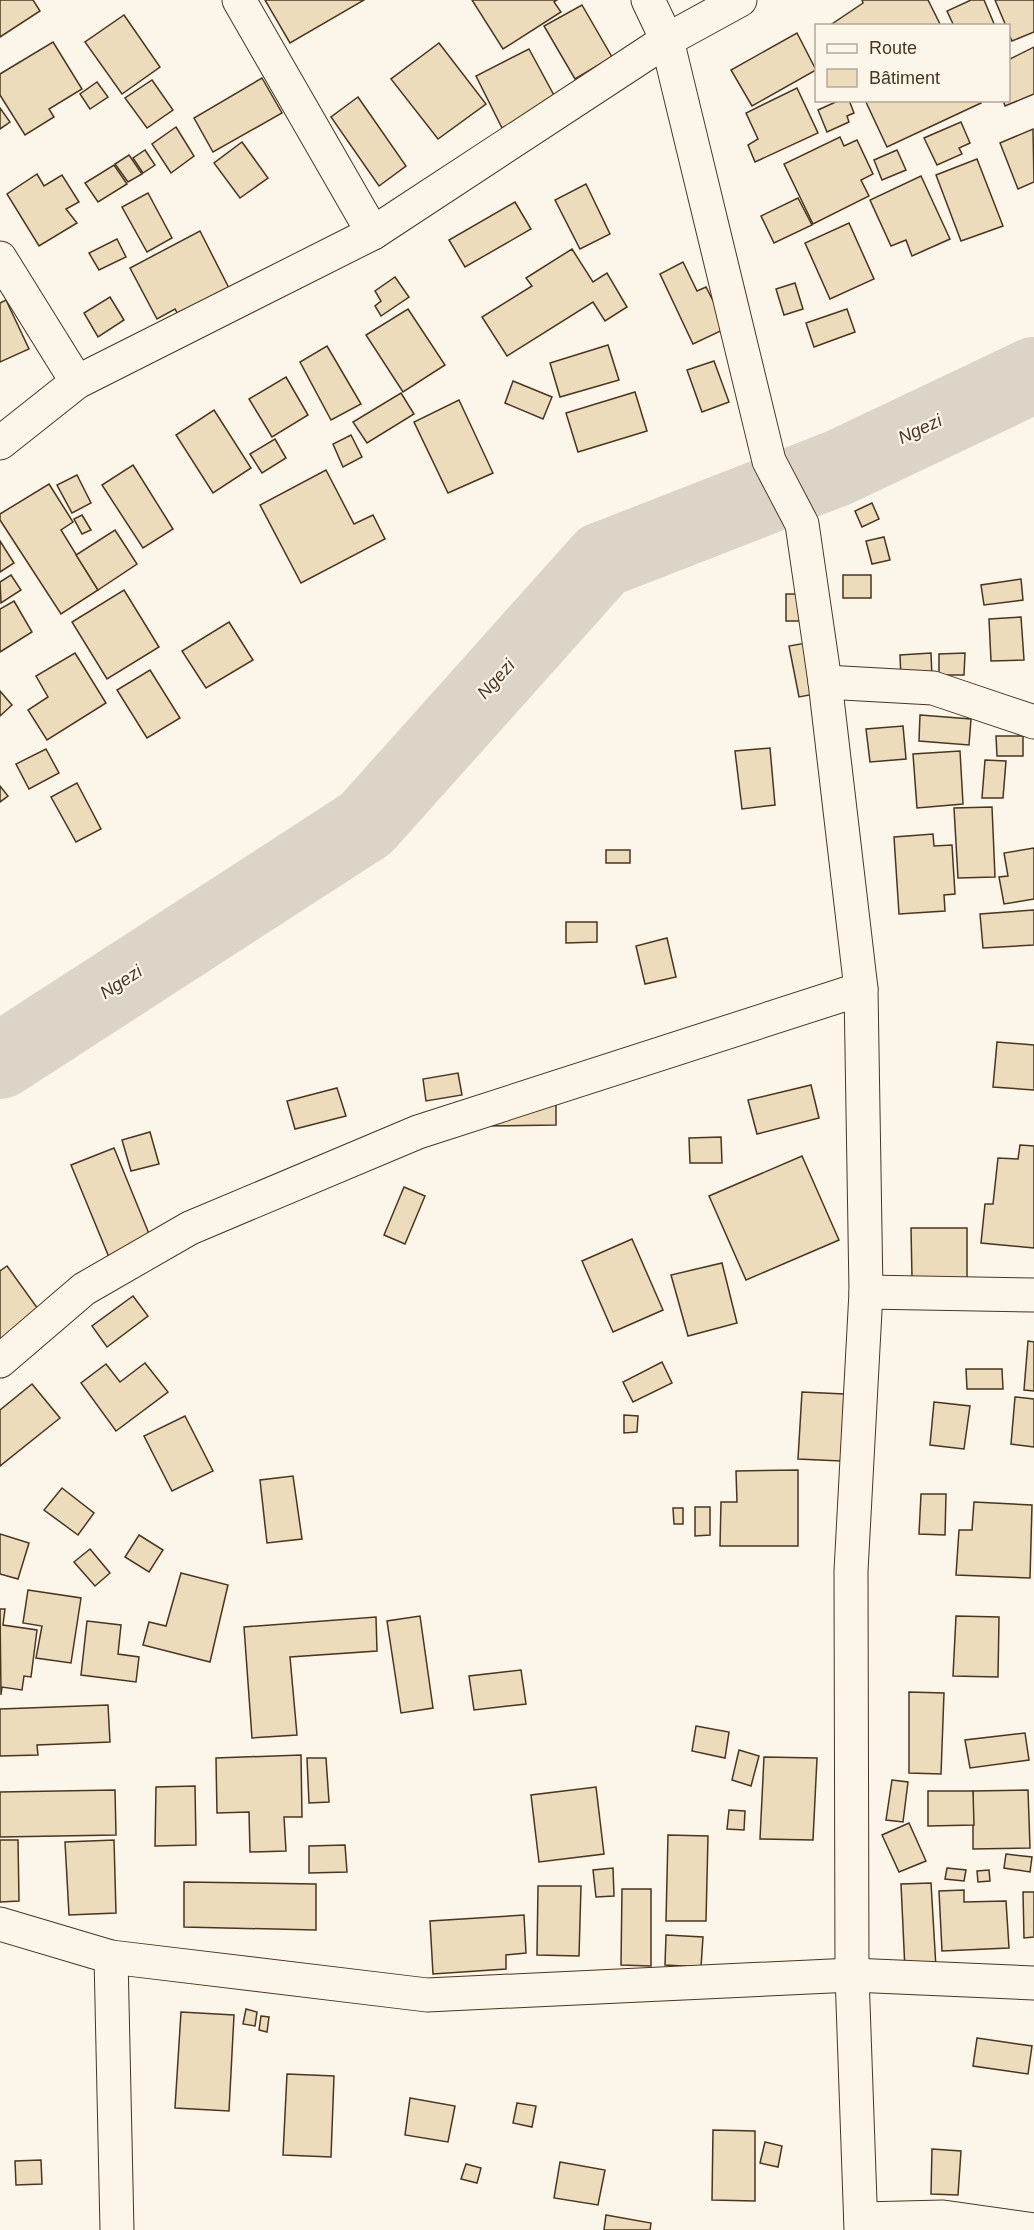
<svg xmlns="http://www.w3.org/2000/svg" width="1034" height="2230" viewBox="0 0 1034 2230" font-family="Helvetica,sans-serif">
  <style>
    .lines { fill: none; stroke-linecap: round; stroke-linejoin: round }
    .river { stroke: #dcd4c6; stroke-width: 76 }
    .building { fill: #ecdcbc; stroke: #4a3520; stroke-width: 1.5 }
    .minor-casing { stroke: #4a3520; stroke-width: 35 }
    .minor { stroke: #fbf6e9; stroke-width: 33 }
    .labels { text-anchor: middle; stroke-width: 4.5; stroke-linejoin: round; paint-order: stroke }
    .water-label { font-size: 18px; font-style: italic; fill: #4a3520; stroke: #fbf6e9 }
  </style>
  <rect width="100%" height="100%" fill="#fbf6e9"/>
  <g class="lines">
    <polyline class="river" points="0,1061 366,824 602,560 838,468 1034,375"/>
  </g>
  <g class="building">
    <polygon points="0,0 33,0 40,11 0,37"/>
    <polygon points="265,0 364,0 290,43"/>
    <polygon points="472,0 557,0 554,2 561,12 503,49"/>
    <polygon points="862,0 928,0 941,26 829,26 863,3"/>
    <polygon points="971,0 984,0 995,26 954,26 947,11"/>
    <polygon points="995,0 1034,0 1034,32 1012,41 1008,32 1008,26 1006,26"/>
    <polygon points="582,5 612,57 575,79 544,26"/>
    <polygon points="124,15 160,67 122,94 85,42"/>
    <polygon points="797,33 816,70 752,106 731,70"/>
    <polygon points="53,42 82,89 49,109 54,117 25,135 0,95 0,74"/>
    <polygon points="439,43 486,104 438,139 391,79"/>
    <polygon points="1034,47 1034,94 1005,106 1003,100 1008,100 1008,60"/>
    <polygon points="529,49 556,99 502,128 476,76"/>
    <polygon points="262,78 282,113 213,152 194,118"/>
    <polygon points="152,80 173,110 147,128 125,98"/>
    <polygon points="97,82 108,97 90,109 80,94"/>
    <polygon points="797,88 818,133 755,162 748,145 758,139 746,113"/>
    <polygon points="358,97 406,166 379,186 331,117"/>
    <polygon points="840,100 849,100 854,113 847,116 849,122 827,132 818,110"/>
    <polygon points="865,100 980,100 981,103 887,147"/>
    <polygon points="0,108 10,122 0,129"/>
    <polygon points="961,122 970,143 959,148 962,154 937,165 924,138"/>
    <polygon points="176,127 194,156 171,173 152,144"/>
    <polygon points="1033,129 1034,182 1018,189 1000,143"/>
    <polygon points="840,137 844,146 857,140 873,174 861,180 869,196 813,224 784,164"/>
    <polygon points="242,142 268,178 240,198 214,163"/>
    <polygon points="145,150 155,165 143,173 133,158"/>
    <polygon points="897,150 906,170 882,180 874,160"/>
    <polygon points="129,155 142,174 128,182 115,164"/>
    <polygon points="977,159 1003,226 961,241 936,175"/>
    <polygon points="114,165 127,184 98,202 85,183"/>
    <polygon points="37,174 44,186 62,175 79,202 66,209 77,223 39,246 7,194"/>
    <polygon points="921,176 950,239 912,256 906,240 891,246 870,200"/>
    <polygon points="586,184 610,234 580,249 555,200"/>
    <polygon points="148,193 172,238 147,252 122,207"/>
    <polygon points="798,198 812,225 774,243 761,216"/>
    <polygon points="515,202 531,229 465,267 449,240"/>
    <polygon points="849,223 874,279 830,299 805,243"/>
    <polygon points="200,231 235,300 185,327 175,309 157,319 130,268"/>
    <polygon points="117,239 126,257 99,270 89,253"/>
    <polygon points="572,249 593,282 607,273 627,307 605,321 593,302 507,356 482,317 532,286 526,278"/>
    <polygon points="683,262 697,291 706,287 727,328 693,344 660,274"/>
    <polygon points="395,277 409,297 381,316 375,306 381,301 375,291"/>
    <polygon points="795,283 803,309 784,315 776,289"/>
    <polygon points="110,297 124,320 98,337 84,313"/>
    <polygon points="6,300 29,349 0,362 0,303"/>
    <polygon points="408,309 445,365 403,392 366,335"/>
    <polygon points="847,309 855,332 814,347 806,323"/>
    <polygon points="608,345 619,380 560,397 550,363"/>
    <polygon points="327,346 361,404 331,420 300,362"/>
    <polygon points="714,361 729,402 702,412 687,370"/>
    <polygon points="286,377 308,415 272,437 249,399"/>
    <polygon points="513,381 552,397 543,419 505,403"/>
    <polygon points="635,392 647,431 578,452 566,413"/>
    <polygon points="401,393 414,414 367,443 353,422"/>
    <polygon points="459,400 493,473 448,493 414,422"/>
    <polygon points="214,410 251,468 213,493 176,435"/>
    <polygon points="351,435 362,457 343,467 333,444"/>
    <polygon points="275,439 286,458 262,473 250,454"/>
    <polygon points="133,465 173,529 143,548 102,485"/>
    <polygon points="326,470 354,524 373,515 385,539 301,583 260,505"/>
    <polygon points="77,475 91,503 72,513 57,485"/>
    <polygon points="49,484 73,522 61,530 98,590 61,614 0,520 0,514"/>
    <polygon points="872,503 879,519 862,527 855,511"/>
    <polygon points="82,515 91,530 82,534 74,519"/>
    <polygon points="115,530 137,564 98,590 76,555"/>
    <polygon points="884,537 890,560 872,564 866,541"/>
    <polygon points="0,541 14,563 0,572"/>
    <polygon points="11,575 21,590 1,603 0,582"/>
    <rect x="843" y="575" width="28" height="23"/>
    <polygon points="1021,579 1023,600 984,605 981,585"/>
    <polygon points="124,590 159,647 107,679 72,622"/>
    <polygon points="786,594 811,594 812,621 786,621"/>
    <polygon points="14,601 32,632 0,652 0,609"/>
    <polygon points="1021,617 1024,660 991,661 989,619"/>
    <polygon points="229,622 253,660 206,688 182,651"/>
    <polygon points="817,641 826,692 799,697 789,646"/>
    <polygon points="75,653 106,703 47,740 28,710 48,697 36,676"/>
    <polygon points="931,653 932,678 901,679 900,655"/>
    <polygon points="965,653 964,675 939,675 939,654"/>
    <polygon points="150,670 180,718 147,738 117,690"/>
    <polygon points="0,691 12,705 0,716"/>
    <polygon points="920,715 971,719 969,745 919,741"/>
    <polygon points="903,726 906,759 870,762 866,729"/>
    <polygon points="996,736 1023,736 1023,756 997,756"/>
    <polygon points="770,748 775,805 742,809 735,751"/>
    <polygon points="46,749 59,773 29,789 16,764"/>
    <polygon points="960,751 963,804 917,808 913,754"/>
    <polygon points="985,760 1006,761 1003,798 982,798"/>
    <polygon points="77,783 101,829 76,842 51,797"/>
    <polygon points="0,786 8,796 0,802"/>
    <polygon points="992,807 995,877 958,878 954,808"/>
    <polygon points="933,834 934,846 952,845 955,894 944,895 945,911 899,914 894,837"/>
    <polygon points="1034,848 1034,899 1004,904 999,877 1008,876 1004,853"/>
    <rect x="606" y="850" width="24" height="13"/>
    <polygon points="1034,910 1034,945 983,948 980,914"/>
    <polygon points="566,922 597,922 597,942 566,943"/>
    <polygon points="667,938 676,977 645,984 636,946"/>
    <polygon points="997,1042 1034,1045 1034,1090 993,1087"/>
    <polygon points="458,1073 462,1095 426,1101 423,1079"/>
    <polygon points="811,1085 819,1118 757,1134 748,1100"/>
    <polygon points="337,1088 346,1116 295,1129 287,1101"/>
    <polygon points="556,1102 556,1125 483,1126"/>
    <polygon points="150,1132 159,1164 131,1171 122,1140"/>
    <polygon points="721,1137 722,1163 690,1163 689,1138"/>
    <polygon points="1020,1145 1034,1146 1034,1248 981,1243 985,1204 993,1204 998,1158 1018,1159"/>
    <polygon points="114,1148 154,1246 111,1262 71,1165"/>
    <polygon points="802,1156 839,1240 746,1280 709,1196"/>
    <polygon points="404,1187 425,1196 405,1244 384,1235"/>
    <polygon points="911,1228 967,1228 967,1278 912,1278"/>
    <polygon points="632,1239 663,1310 613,1332 582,1261"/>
    <polygon points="722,1263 737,1323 688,1336 671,1275"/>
    <polygon points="7,1266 46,1320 0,1354 0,1271"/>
    <polygon points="133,1296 148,1316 107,1347 92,1326"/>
    <polygon points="1028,1341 1034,1342 1034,1391 1024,1390"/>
    <polygon points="662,1362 672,1383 633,1402 623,1382"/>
    <polygon points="145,1363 168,1392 116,1431 81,1383 106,1364 120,1382"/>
    <polygon points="966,1369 1002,1369 1003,1389 967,1389"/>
    <polygon points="32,1384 60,1418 0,1466 0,1410"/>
    <polygon points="802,1392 844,1394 841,1461 798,1459"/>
    <polygon points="1015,1397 1034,1399 1034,1447 1011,1444"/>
    <polygon points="934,1402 970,1406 964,1449 930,1445"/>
    <polygon points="624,1415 638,1416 637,1432 624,1433"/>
    <polygon points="185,1416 213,1471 172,1491 144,1436"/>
    <polygon points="798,1470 798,1546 720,1546 721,1502 737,1502 736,1471"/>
    <polygon points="293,1476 302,1539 267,1543 260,1480"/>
    <polygon points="62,1488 94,1513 78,1535 44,1510"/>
    <polygon points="921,1494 946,1494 945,1535 919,1534"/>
    <polygon points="974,1502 1032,1505 1030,1578 956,1575 959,1530 972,1530"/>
    <polygon points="695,1507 710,1507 710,1535 695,1536"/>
    <polygon points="673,1508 683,1508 683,1524 674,1524"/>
    <polygon points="0,1534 29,1543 18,1579 0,1574"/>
    <polygon points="139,1535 163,1550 149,1572 125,1557"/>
    <polygon points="90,1549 110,1573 95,1586 74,1562"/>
    <polygon points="181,1573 228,1585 210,1662 143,1645 149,1622 166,1626"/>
    <polygon points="28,1590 81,1598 71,1663 36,1658 42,1626 23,1623"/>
    <polygon points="0,1609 5,1609 3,1625 37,1630 31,1677 24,1676 22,1690 2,1687 1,1695"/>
    <polygon points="420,1616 433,1708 401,1713 387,1621"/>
    <polygon points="956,1616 999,1617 998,1677 953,1676"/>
    <polygon points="376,1617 377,1651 290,1657 297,1735 252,1738 244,1627"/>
    <polygon points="87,1621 121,1625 118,1654 139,1657 136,1682 81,1675"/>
    <polygon points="521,1670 526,1704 474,1710 469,1676"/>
    <polygon points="909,1692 944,1693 941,1774 909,1773"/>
    <polygon points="108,1705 110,1742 37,1745 38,1755 0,1756 0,1709"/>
    <polygon points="696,1726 729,1732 725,1758 692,1751"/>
    <polygon points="1025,1733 1029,1760 970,1768 965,1740"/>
    <polygon points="739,1750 759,1756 751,1786 732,1780"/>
    <polygon points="301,1755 302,1817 284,1817 286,1851 250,1852 249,1812 217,1813 216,1758"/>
    <polygon points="764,1757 817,1758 813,1840 760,1839"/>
    <polygon points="307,1758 326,1758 329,1802 309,1803"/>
    <polygon points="892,1780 908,1782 903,1822 886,1820"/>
    <polygon points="195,1786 196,1845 155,1846 156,1787"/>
    <polygon points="596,1787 604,1854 539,1862 531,1795"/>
    <polygon points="115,1790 116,1835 0,1837 0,1792"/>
    <polygon points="1028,1790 1030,1848 973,1849 973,1791"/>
    <polygon points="928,1791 973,1791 974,1825 928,1826"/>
    <polygon points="729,1810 745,1811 744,1830 727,1829"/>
    <polygon points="909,1823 926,1861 899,1872 882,1835"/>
    <polygon points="668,1835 708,1836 706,1921 666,1921"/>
    <polygon points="0,1840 18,1840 19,1901 0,1902"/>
    <polygon points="114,1840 116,1913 69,1915 65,1842"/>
    <polygon points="345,1845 347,1872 309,1873 309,1846"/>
    <polygon points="1006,1854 1032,1857 1030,1872 1004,1868"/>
    <polygon points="613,1868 614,1896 596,1897 593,1870"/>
    <polygon points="947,1868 966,1870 964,1881 945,1879"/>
    <polygon points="989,1870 990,1881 978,1882 977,1871"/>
    <polygon points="184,1882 316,1884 316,1930 184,1927"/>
    <polygon points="931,1883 936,1968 905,1970 901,1884"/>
    <polygon points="538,1886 581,1886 579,1956 537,1955"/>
    <polygon points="622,1889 651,1889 651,1966 621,1965"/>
    <polygon points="964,1890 964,1902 1006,1901 1009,1948 942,1951 939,1891"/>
    <polygon points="1023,1892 1034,1892 1034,1937 1024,1938"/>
    <polygon points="524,1915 526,1953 506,1955 506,1969 433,1974 430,1921"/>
    <polygon points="666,1935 703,1937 701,1967 665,1965"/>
    <polygon points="246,2009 257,2012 255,2026 243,2024"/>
    <polygon points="181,2012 234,2015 229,2111 175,2108"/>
    <polygon points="261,2016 269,2017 267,2032 259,2030"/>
    <polygon points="977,2038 1032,2046 1028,2074 973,2066"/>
    <polygon points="287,2074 334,2076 331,2157 283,2155"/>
    <polygon points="410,2098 455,2106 448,2142 405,2135"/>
    <polygon points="517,2103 536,2106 532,2127 513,2123"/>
    <polygon points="713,2130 755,2131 755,2201 712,2200"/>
    <polygon points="765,2142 782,2146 778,2167 760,2163"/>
    <polygon points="932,2149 961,2151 958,2195 931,2194"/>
    <polygon points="41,2160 42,2184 16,2185 15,2161"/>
    <polygon points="560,2162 605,2170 598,2205 554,2198"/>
    <polygon points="466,2164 481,2168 477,2183 461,2179"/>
    <polygon points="606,2215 651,2223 650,2230 604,2230"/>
  </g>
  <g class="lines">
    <g class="minor-casing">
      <g id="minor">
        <polyline points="239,0 373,233"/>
        <polyline points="648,0 667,40 769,461 802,524 825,682 861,989 866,1292 851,1571 852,1975 861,2230"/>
        <polyline points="0,258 77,382"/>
        <polyline points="0,443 77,382 373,233 667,40 740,0"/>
        <polyline points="825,682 933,688 1034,722"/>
        <polyline points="866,1292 1034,1295"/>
        <polyline points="0,1361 84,1289 190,1228 418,1132 861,989"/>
        <polyline points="0,1924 111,1957 427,1995 852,1975 1034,1983"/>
        <polyline points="111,1957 117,2230"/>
        <polyline points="861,2219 943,2217 1034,2230"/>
      </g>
    </g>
    <use href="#minor" class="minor"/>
  </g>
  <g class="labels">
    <g class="water-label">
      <text transform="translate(920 429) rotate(-25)" y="6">Ngezi</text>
      <text transform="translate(496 679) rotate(-48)" y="6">Ngezi</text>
      <text transform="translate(121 982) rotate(-33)" y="6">Ngezi</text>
    </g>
  </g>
  <rect x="815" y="24" width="195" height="78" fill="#fbf6e9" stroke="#b4a999" stroke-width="1.5"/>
  <rect x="827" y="44" width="30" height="9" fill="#fbf6e9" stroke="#b4a999" stroke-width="1.5"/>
  <text x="869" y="54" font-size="18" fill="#4a3520">Route</text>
  <rect x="827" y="69" width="30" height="18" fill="#ecdcbc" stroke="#b4a999" stroke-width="1.5"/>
  <text x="869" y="84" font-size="18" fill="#4a3520">Bâtiment</text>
</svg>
